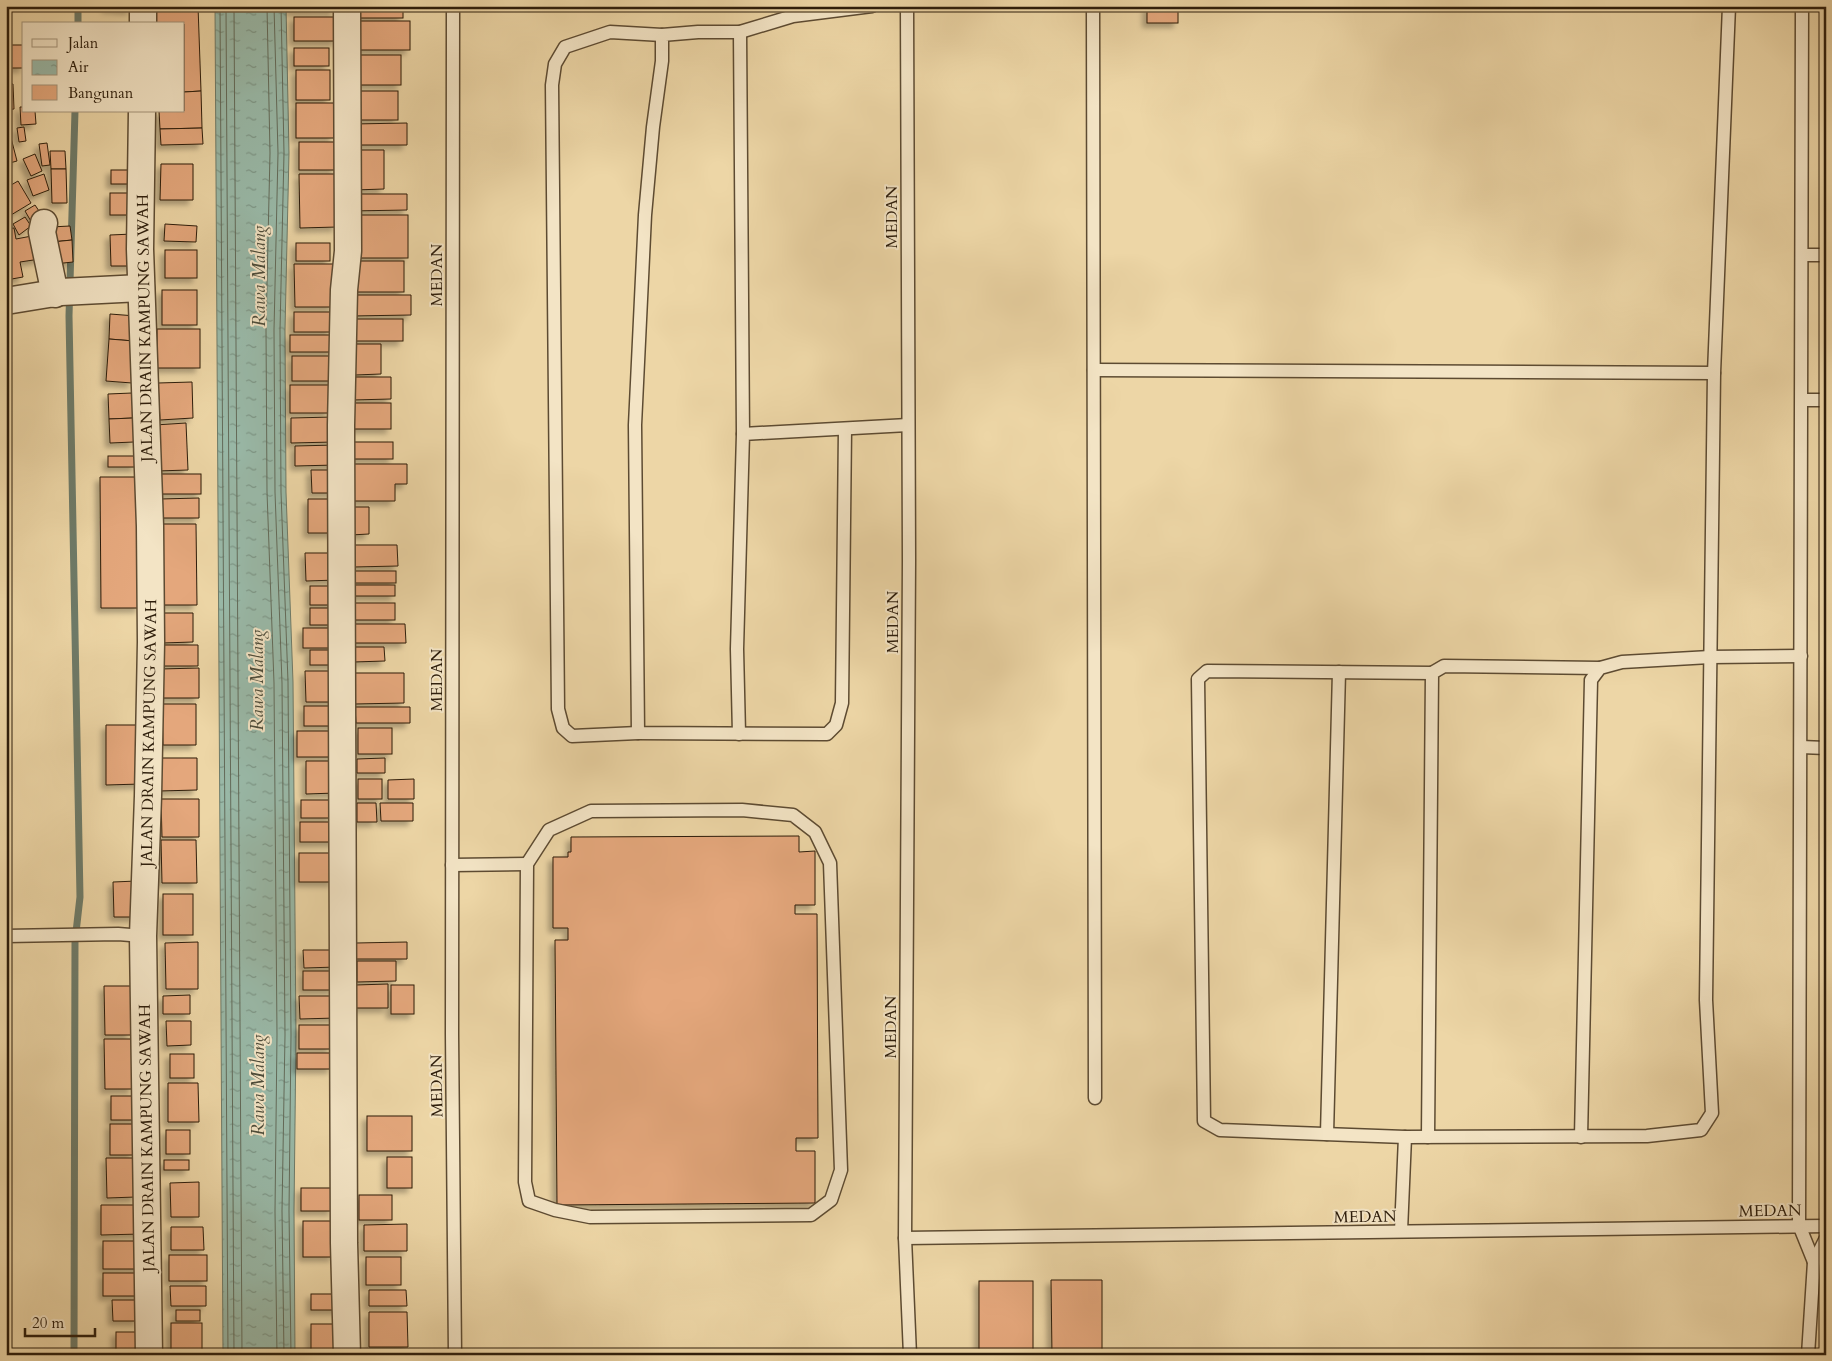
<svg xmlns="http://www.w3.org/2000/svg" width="1832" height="1361" viewBox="0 0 1832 1361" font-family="Cardo,serif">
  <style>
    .water { fill: url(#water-ripples); stroke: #6e7b69 }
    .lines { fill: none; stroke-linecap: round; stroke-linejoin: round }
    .shore { stroke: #636b5a; stroke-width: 1 }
    .stream { stroke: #6e7b69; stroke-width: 7 }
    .building { fill: #e4a77b; stroke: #2d1d0b; filter: url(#shadow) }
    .lane-casing { stroke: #5d4b32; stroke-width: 15 }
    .street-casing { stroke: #5d4b32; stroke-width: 29 }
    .lane { stroke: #f3e4c5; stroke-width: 12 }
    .street { stroke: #f3e4c5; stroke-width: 26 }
    .labels { text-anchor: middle; stroke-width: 4; stroke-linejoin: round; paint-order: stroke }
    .street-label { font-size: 16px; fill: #2d1d0b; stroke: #f3e4c5 }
    .water-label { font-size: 18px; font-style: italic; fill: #4d4c3a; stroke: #f3e4c5 }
  </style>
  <defs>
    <pattern id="water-ripples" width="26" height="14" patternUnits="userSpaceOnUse" patternTransform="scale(1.25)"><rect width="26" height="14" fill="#99b9a8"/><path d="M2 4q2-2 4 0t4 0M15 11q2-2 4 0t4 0" fill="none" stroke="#7d9687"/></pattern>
    <filter id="shadow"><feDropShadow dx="-4.5" dy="4.5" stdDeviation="2.5" flood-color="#0004"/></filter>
  </defs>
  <rect width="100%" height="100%" fill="#edd6a6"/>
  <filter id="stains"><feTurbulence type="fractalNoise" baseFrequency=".004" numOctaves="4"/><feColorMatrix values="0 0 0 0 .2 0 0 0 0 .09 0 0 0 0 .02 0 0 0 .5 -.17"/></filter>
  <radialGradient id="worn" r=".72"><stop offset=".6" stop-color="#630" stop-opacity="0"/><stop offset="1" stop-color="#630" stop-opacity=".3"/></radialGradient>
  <polygon class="water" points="215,6 286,6 289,153 285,330 286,492 293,682 296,1035 294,1211 295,1355 223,1355"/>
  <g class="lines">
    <g class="shore">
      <polyline points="220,6 228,1355"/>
      <polyline points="226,6 234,1355"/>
      <polyline points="234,6 242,1355"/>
      <polyline points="267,6 270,153 266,329 267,492 274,683 277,1035 275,1211 277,1355"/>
      <polyline points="274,6 278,153 274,330 275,492 282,683 285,1035 282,1211 284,1355"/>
      <polyline points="281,6 284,153 280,330 281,492 288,682 291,1035 289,1211 291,1355"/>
    </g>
    <g class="stream">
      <polyline points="78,24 78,6"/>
      <polyline points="74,1355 75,941 80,897 69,316 75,111"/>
    </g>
  </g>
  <g class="building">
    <polygon points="106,6 131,6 131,10 106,8"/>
    <polygon points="156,6 198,6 201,91 184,92 184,24 156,24"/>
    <rect x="291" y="6" width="44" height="5"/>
    <rect x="353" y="6" width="50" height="12"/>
    <rect x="1147" y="6" width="31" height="17"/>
    <rect x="294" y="17" width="43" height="24"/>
    <rect x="353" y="21" width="57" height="29"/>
    <rect x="6" y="45" width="18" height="23"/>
    <rect x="294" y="48" width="35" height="18"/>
    <rect x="350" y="55" width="51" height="30"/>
    <rect x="296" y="70" width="34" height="30"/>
    <polygon points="6,84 13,84 14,109 6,110"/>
    <polygon points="201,91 202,128 160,129 159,111 184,111 184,92"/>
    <rect x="353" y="91" width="45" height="29"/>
    <rect x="296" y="103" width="38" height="35"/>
    <polygon points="20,107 24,107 24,111 35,111 36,124 21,125"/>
    <polygon points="407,123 407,145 353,145 353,124"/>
    <polygon points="24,127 26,141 19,142 17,128"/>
    <polygon points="202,128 203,144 161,145 160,129"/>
    <polygon points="10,134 17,161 6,164 6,135"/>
    <rect x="299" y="142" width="37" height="28"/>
    <polygon points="47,143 50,165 42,166 39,144"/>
    <polygon points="354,150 384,150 384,189 354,190"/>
    <polygon points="50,151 65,151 66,169 51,169"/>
    <polygon points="35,154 42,171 31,176 23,159"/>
    <polygon points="161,164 193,164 193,200 160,200"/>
    <polygon points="51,169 66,169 67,203 52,203"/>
    <rect x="111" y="170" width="24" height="14"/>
    <polygon points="44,174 49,190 33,196 27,180"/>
    <polygon points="299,174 337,174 337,227 300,228"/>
    <polygon points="18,181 31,203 6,218 6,188"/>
    <rect x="110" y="193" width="22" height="22"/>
    <polygon points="350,194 407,194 407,210 350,211"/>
    <polygon points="35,205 43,217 32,223 25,211"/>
    <rect x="354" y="215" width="54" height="43"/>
    <polygon points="25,217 31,226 19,235 13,224"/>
    <polygon points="165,224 197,226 196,242 164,241"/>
    <polygon points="70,226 72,240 52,242 51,227"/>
    <polygon points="14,228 16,239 37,235 40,259 20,262 23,277 6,280 6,229"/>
    <polygon points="133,234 134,266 111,266 110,235"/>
    <polygon points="72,240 73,262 54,264 52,242"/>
    <rect x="296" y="243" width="34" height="18"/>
    <rect x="165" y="250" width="32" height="28"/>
    <rect x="351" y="261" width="53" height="31"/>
    <polygon points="294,264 334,264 334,307 295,307"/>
    <rect x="162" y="290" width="35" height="35"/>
    <polygon points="351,295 411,295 411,315 351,316"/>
    <rect x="294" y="312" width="38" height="20"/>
    <polygon points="110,314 136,316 134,341 109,339"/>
    <rect x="354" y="319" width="49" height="22"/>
    <rect x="157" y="329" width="43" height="39"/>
    <rect x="290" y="335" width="44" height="17"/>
    <polygon points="109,339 134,341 132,383 106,381"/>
    <polygon points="355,344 381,344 381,374 355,375"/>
    <rect x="292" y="356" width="44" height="25"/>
    <polygon points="352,377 391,377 391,399 352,400"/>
    <polygon points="192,382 193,418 160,420 158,383"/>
    <rect x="290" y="385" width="40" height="28"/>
    <polygon points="132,393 133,418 109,419 108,394"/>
    <rect x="351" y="403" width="40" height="26"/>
    <polygon points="334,417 334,442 291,443 291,418"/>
    <polygon points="133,418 134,442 110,443 109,419"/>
    <polygon points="186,423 188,470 157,471 155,425"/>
    <rect x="351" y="442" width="42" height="17"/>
    <polygon points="336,445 336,465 295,466 295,446"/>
    <rect x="108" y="456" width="28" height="11"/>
    <polygon points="353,464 407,464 407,484 395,484 395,501 353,501"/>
    <polygon points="311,470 335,470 335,493 312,493"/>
    <rect x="160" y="474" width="41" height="20"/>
    <polygon points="100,477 139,477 140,608 101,608"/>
    <polygon points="199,498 199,518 160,518 160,499"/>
    <polygon points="308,499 334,499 335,533 308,533"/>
    <polygon points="350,507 369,507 369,534 350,535"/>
    <polygon points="160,524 196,524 197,605 160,605"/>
    <polygon points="353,545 397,545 398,566 353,567"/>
    <polygon points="305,553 337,553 337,580 306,581"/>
    <rect x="351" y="571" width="45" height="12"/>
    <rect x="353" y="585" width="42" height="11"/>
    <rect x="310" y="586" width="26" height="19"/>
    <rect x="351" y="603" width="44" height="17"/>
    <rect x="310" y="608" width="29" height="17"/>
    <polygon points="162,613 193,613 193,642 162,643"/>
    <polygon points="353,624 405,624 406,643 354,643"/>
    <rect x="303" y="628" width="35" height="20"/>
    <polygon points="161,645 198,645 198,666 162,666"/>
    <polygon points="353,647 384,647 385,661 353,662"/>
    <rect x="310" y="650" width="30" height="15"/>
    <polygon points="199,668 199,698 161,698 160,669"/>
    <polygon points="305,671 341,671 341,702 306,702"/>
    <polygon points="354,673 404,673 404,703 354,704"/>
    <polygon points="162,704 196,704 196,745 163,745"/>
    <rect x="304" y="706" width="35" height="20"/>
    <polygon points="355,707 410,707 410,723 356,723"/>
    <polygon points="106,725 141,725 141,784 106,785"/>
    <rect x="358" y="728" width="34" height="26"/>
    <rect x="297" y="731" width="38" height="26"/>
    <polygon points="159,758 197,758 197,790 159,791"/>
    <polygon points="385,758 385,773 357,773 357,759"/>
    <polygon points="306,761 335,761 336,793 306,794"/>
    <rect x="358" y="779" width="24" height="20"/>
    <polygon points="414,779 414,799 388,799 388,780"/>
    <polygon points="161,799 199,799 199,837 162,837"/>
    <rect x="301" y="800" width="32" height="18"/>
    <polygon points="357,803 376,803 377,822 357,822"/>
    <polygon points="380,803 413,803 413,821 381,821"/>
    <rect x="300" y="822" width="36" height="20"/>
    <polygon points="799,836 799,852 815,851 815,905 795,905 795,914 817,914 818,1138 796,1138 796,1151 815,1151 815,1203 557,1205 555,940 568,940 568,928 553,928 553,857 568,857 568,852 571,852 571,837"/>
    <polygon points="161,840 196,840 197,883 162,883"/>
    <rect x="299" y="853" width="35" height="29"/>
    <polygon points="137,881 137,917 114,917 113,882"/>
    <rect x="163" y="894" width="30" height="41"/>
    <polygon points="198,942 198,989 166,989 165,943"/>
    <polygon points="407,942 407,959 356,959 356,943"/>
    <polygon points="303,950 337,950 337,967 304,968"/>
    <polygon points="357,961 396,961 396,981 357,982"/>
    <rect x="303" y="971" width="32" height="19"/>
    <polygon points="388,984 388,1008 355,1008 355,985"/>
    <rect x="391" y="985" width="23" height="29"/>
    <polygon points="104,986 131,986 131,1035 105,1035"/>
    <polygon points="190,995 190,1014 163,1014 163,996"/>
    <polygon points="299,996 336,996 336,1018 300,1019"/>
    <polygon points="166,1021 191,1021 191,1045 167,1046"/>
    <rect x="299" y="1025" width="33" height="24"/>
    <polygon points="104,1039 133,1039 133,1089 105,1089"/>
    <rect x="297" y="1053" width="35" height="16"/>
    <rect x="170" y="1054" width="24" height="24"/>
    <polygon points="168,1083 198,1083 199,1122 168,1122"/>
    <rect x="111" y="1096" width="27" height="24"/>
    <rect x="367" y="1116" width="45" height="35"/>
    <rect x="110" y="1124" width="24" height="31"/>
    <rect x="166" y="1130" width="24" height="24"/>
    <rect x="387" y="1157" width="25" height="31"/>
    <polygon points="106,1158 136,1158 136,1197 107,1198"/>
    <rect x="164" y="1160" width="25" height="10"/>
    <polygon points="199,1182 199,1217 171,1217 170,1183"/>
    <rect x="301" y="1188" width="32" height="23"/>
    <rect x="359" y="1195" width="33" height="25"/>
    <polygon points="101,1205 141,1205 141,1234 101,1235"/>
    <rect x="303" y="1221" width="31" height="36"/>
    <polygon points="407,1224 407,1251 364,1251 364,1225"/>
    <polygon points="171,1227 203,1227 204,1250 171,1250"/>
    <rect x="103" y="1241" width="39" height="28"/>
    <rect x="169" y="1255" width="38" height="26"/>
    <rect x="366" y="1257" width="35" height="28"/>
    <rect x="103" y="1273" width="38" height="23"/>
    <polygon points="1051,1280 1102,1280 1102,1355 1052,1355"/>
    <rect x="979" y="1281" width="54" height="74"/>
    <polygon points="170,1286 206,1286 206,1306 171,1306"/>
    <polygon points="369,1290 406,1290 407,1306 369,1306"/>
    <rect x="311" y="1294" width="32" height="16"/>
    <polygon points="112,1300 139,1300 139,1321 113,1321"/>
    <rect x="176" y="1310" width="24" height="11"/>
    <polygon points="369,1312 407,1312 408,1347 369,1347"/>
    <rect x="171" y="1323" width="31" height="28"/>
    <rect x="311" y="1324" width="28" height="31"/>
    <rect x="116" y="1332" width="23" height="21"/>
    <rect x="365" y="1350" width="41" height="5"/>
  </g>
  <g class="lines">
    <g class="lane-casing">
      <g id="lane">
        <polyline points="453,6 452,1034 455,1355"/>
        <polyline points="907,6 909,561 905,1238 1826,1226"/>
        <polyline points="1093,6 1095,1098"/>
        <polyline points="1802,6 1799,1225 1814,1262"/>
        <polyline points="740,32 743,434"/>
        <polyline points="1802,255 1826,255"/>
        <polyline points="1094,370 1714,373"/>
        <polyline points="1802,400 1826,400"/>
        <polyline points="845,429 842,703 836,725 827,734 638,733 635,425 645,215 653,127 662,61 662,35 698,32 740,32 793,16 872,6"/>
        <polyline points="638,733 572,736 563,728 558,709 552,85 555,64 565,47 610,32 662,35"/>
        <polyline points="739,734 737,649 743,434 908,425"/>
        <polyline points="1801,747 1826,748"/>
        <polygon points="742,810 793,815 815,832 830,863 841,1170 831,1200 811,1215 590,1217 555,1210 529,1201 525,1182 527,864 549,830 591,811"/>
        <polyline points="452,865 527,864"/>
        <polyline points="6,936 118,934 143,936"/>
        <polyline points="1327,1134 1339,672"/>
        <polyline points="1405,1137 1220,1130 1204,1121 1198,679 1207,671 1432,673"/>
        <polyline points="1428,1137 1432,673 1444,666 1600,668"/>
        <polyline points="1581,1137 1591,680 1600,668 1622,662 1710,657 1801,656"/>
        <polyline points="1401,1231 1405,1137 1647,1136 1701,1130 1712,1113 1706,1000 1714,373 1729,6"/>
        <polyline points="905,1238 910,1355"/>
        <polyline points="1808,1355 1814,1262 1826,1238"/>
      </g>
    </g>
    <g class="street-casing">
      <g id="street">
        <polyline points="347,6 348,251 344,290 341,425 344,1243 347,1355"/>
        <polyline points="143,24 143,6"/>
        <polyline points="142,111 140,249 150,526 151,642 148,796 143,936 149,1355"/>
        <polyline points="44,223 42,232 55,294"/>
        <polyline points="6,301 61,292 141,288"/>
      </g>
    </g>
    <use href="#lane" class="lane"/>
    <use href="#street" class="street"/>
  </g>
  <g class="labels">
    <g class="street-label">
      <text transform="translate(891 217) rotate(-90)" y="6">MEDAN</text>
      <text transform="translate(436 275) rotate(-90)" y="6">MEDAN</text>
      <text transform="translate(144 328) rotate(-91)" y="6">JALAN DRAIN KAMPUNG SAWAH</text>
      <text transform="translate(892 622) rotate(-90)" y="6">MEDAN</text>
      <text transform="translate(436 680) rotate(-90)" y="6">MEDAN</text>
      <text transform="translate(148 733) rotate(-89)" y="6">JALAN DRAIN KAMPUNG SAWAH</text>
      <text transform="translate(890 1027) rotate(-90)" y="6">MEDAN</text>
      <text transform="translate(436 1086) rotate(-91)" y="6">MEDAN</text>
      <text transform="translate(146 1138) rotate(-91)" y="6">JALAN DRAIN KAMPUNG SAWAH</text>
      <text transform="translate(1770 1210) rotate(-1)" y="6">MEDAN</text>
      <text transform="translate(1365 1216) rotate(-1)" y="6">MEDAN</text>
    </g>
    <g class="water-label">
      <text transform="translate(259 276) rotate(-90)" y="6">Rawa Malang</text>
      <text transform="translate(257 680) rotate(-90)" y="6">Rawa Malang</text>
      <text transform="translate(258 1085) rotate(-90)" y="6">Rawa Malang</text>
    </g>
  </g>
  <rect width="1832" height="1361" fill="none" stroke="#edd6a6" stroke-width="25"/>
  <rect x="8" y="8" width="1817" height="1346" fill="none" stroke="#2d1d0b" stroke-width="2.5"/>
  <rect x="12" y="12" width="1807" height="1336" fill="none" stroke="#2d1d0b"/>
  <rect x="22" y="22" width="162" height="90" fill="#f3e4c5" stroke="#a4947b"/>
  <rect x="32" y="39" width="25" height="8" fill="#f3e4c5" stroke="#a4947b"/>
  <text x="68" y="48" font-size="15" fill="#2d1d0b">Jalan</text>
  <rect x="32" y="60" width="25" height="15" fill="url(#water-ripples)" stroke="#a4947b"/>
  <text x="68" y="72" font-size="15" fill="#2d1d0b">Air</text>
  <rect x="32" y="85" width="25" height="15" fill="#e4a77b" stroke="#a4947b"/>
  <text x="68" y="98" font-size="15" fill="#2d1d0b">Bangunan</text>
  <path d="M25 1328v8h70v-8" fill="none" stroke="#2d1d0b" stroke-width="2.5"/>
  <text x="32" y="1328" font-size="15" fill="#2d1d0b" stroke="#f3e4c5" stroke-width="4" paint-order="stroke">20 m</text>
  <rect width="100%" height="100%" filter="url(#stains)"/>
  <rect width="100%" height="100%" fill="url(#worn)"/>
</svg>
